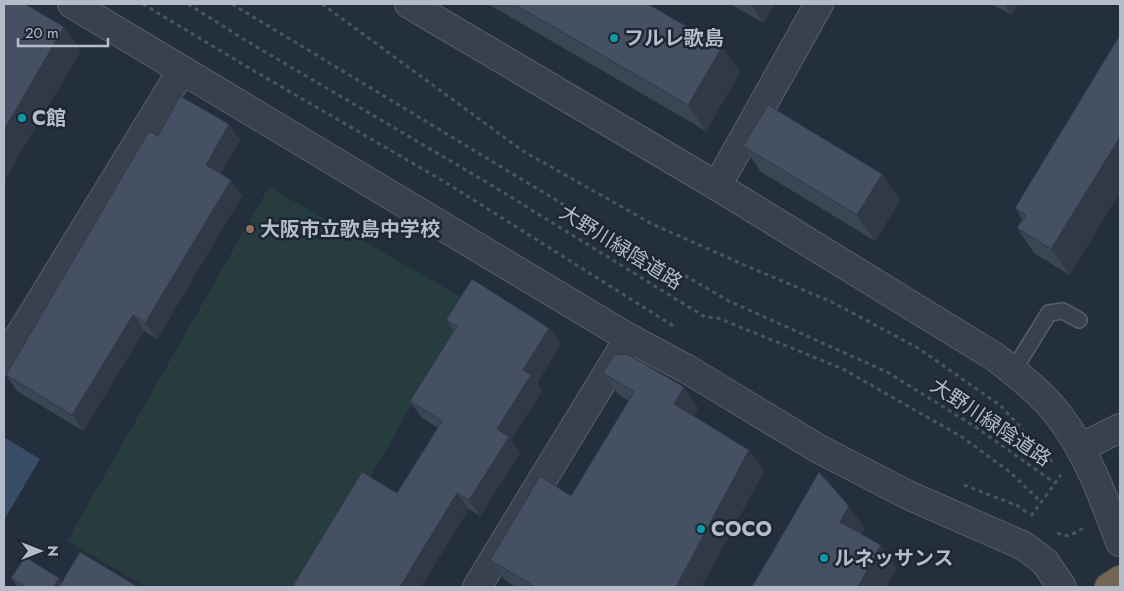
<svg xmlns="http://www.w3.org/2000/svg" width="1124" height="591" viewBox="0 0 1124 591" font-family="Jost,'Noto Sans JP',sans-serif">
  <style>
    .green { fill: #263c3f }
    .water { fill: #394c67 }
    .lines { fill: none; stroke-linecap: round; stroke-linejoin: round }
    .lane-casing { stroke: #565f6c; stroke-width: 18 }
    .street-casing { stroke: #565f6c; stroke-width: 30 }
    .highway-casing { stroke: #434c59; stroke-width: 30 }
    .path { stroke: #44595c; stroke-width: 3; stroke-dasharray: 4 4; stroke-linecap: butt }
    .lane { stroke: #38414e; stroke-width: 15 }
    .street { stroke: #38414e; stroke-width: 28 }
    .highway { stroke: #746855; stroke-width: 28 }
    .wall { fill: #3b4654 }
    .shaded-wall { fill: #303945 }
    .building { fill: #455162; stroke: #303945 }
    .culture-dot { fill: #0f9aa8; stroke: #1d2633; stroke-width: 2 }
    .education-dot { fill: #8d6e63; stroke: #1d2633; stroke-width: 2 }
    .labels { text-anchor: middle; stroke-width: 5; stroke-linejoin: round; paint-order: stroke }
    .poi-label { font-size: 20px; font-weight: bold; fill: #b4bcc9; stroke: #1d2633; text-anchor: start }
    .street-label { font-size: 20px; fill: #b4bcc9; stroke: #1d2633 }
  </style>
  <rect width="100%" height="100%" fill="#242f3e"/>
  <polygon class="green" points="269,187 470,302 308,587 147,587 67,541"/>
  <polygon class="water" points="4,437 40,459 4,520"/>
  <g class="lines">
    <g class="lane-casing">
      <polyline id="lane" points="1013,371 1049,313 1063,311 1079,320"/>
    </g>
    <g class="street-casing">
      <g id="street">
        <polyline points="72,4 629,338 687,369 819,449 908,495 1024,546 1045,562 1062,587"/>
        <path d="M409,4L717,186L995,357C1018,375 1042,393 1060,417C1088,454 1104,499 1120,542"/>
        <polyline points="717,186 819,4"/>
        <polyline points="4,361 182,70"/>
        <polyline points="1080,448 1120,428"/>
        <polyline points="477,587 624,346"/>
      </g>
    </g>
    <g class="highway-casing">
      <polyline id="highway" points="1109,587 1120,580"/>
    </g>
    <g class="path">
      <polyline points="143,4 244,65 445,182 675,327"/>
      <polyline points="188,4 245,40 488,183 705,317 718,318 843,369 962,437 1010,472 1041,502"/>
      <polyline points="232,4 607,231 729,301 887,372 974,426 1055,483"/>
      <polyline points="322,4 523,151 652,224 749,267 832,302 918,348 1001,406 1054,464"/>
      <polyline points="964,485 1018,506 1029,514"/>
      <polyline points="1031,516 1061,475"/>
      <polyline points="1057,533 1069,536 1082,529 1082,527"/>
    </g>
    <use href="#lane" class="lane"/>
    <use href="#street" class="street"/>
    <use href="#highway" class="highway"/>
  </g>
  <g class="wall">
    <polygon points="488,4 648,4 722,47 740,72 706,131"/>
    <polygon points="730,4 775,4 764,23"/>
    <polygon points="991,4 1018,4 1012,15"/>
    <polygon points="1120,35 1070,275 1035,254 1017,228 1022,219 1015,208"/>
    <polygon points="229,124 240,140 221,173 242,196 157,339 144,331 83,431 17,391 6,375"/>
    <polygon points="743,146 882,174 900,200 875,241 761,172"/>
    <polygon points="446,320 549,328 561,344 537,383 542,391 511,440 520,453 480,516 469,509 397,493 438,428 421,417 410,401 454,331"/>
    <polygon points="603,373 684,387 698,408 694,416 749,450 764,471 701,587 516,587 505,580 490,560 571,496 629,401 618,394"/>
    <polygon points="11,578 59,578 62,583 138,587 18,587"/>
  </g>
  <g class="shaded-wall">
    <polygon points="750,4 775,4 764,23"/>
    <polygon points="1004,4 1018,4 1012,15"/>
    <polygon points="64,27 81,51 4,181 4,130"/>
    <polygon points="722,47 740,72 706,131 688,105"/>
    <polygon points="229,124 240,140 217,180 206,165"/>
    <polygon points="1120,137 1120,192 1070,275 1051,249"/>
    <polygon points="882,174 900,200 875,241 857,215"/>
    <polygon points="231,180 242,196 157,339 145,323"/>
    <polygon points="133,315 144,331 83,431 72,415"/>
    <polygon points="549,328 561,344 537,383 542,391 511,440 520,453 480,516 469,500 497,429 523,370"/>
    <polygon points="684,387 698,408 688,425 674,404"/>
    <polygon points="749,450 764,471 701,587 676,587"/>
    <polygon points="457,493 469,509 421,587 400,587"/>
    <polygon points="849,506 865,529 856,545 840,522"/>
    <polygon points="881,545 897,568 887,587 858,587"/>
    <polygon points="59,578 65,587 53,587"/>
  </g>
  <g class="building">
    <polygon points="4,4 25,4 64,27 4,130"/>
    <polygon points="514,4 648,4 722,47 688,105"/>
    <polygon points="1120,35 1120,137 1051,249 1017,228 1026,215 1015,208"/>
    <polygon points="180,96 229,124 206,165 231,180 145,323 133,315 72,415 6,375 149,131 158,136"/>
    <polygon points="768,105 882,174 857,215 743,146"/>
    <polygon points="472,279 549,328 523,370 531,375 497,429 509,437 469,500 457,493 400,587 292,587 362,472 397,493 442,421 410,401 457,326 446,320"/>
    <polygon points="627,354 684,387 674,404 749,450 676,587 535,587 490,560 540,476 571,496 634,392 603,373 614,355"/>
    <polygon points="1120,435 1120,446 1117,443"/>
    <polygon points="819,472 849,506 840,522 881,545 858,587 752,587"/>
    <polygon points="80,552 138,587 59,587"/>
    <polygon points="25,557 59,578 53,587 25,587 11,578"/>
  </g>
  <g class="culture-dot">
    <circle cx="614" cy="38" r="5"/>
    <circle cx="22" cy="118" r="5"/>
    <circle cx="701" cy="529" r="5"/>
    <circle cx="824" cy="558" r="5"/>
  </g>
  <circle class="education-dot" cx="250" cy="229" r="5"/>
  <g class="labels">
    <g class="poi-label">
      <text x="624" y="45">フルレ歌島</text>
      <text x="32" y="125">C館</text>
      <text x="260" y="236">大阪市立歌島中学校</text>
      <text x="711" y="536">COCO</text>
      <text x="834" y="565">ルネッサンス</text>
    </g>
    <g class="street-label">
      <text transform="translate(621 247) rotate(32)" y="7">大野川緑陰道路</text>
      <text transform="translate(991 422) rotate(34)" y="7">大野川緑陰道路</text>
    </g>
  </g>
  <rect width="1124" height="591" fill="none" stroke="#b4bcc9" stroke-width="10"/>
  <g transform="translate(40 551) rotate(90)" stroke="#1d2633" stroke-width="4" paint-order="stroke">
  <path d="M0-4L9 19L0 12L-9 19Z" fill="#b4bcc9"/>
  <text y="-8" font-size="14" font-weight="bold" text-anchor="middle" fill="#b4bcc9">N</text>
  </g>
  <path d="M18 38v8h90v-8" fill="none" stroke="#b4bcc9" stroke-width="2.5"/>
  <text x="25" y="38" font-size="15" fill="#b4bcc9" stroke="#1d2633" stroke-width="4" paint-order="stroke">20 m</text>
</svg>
